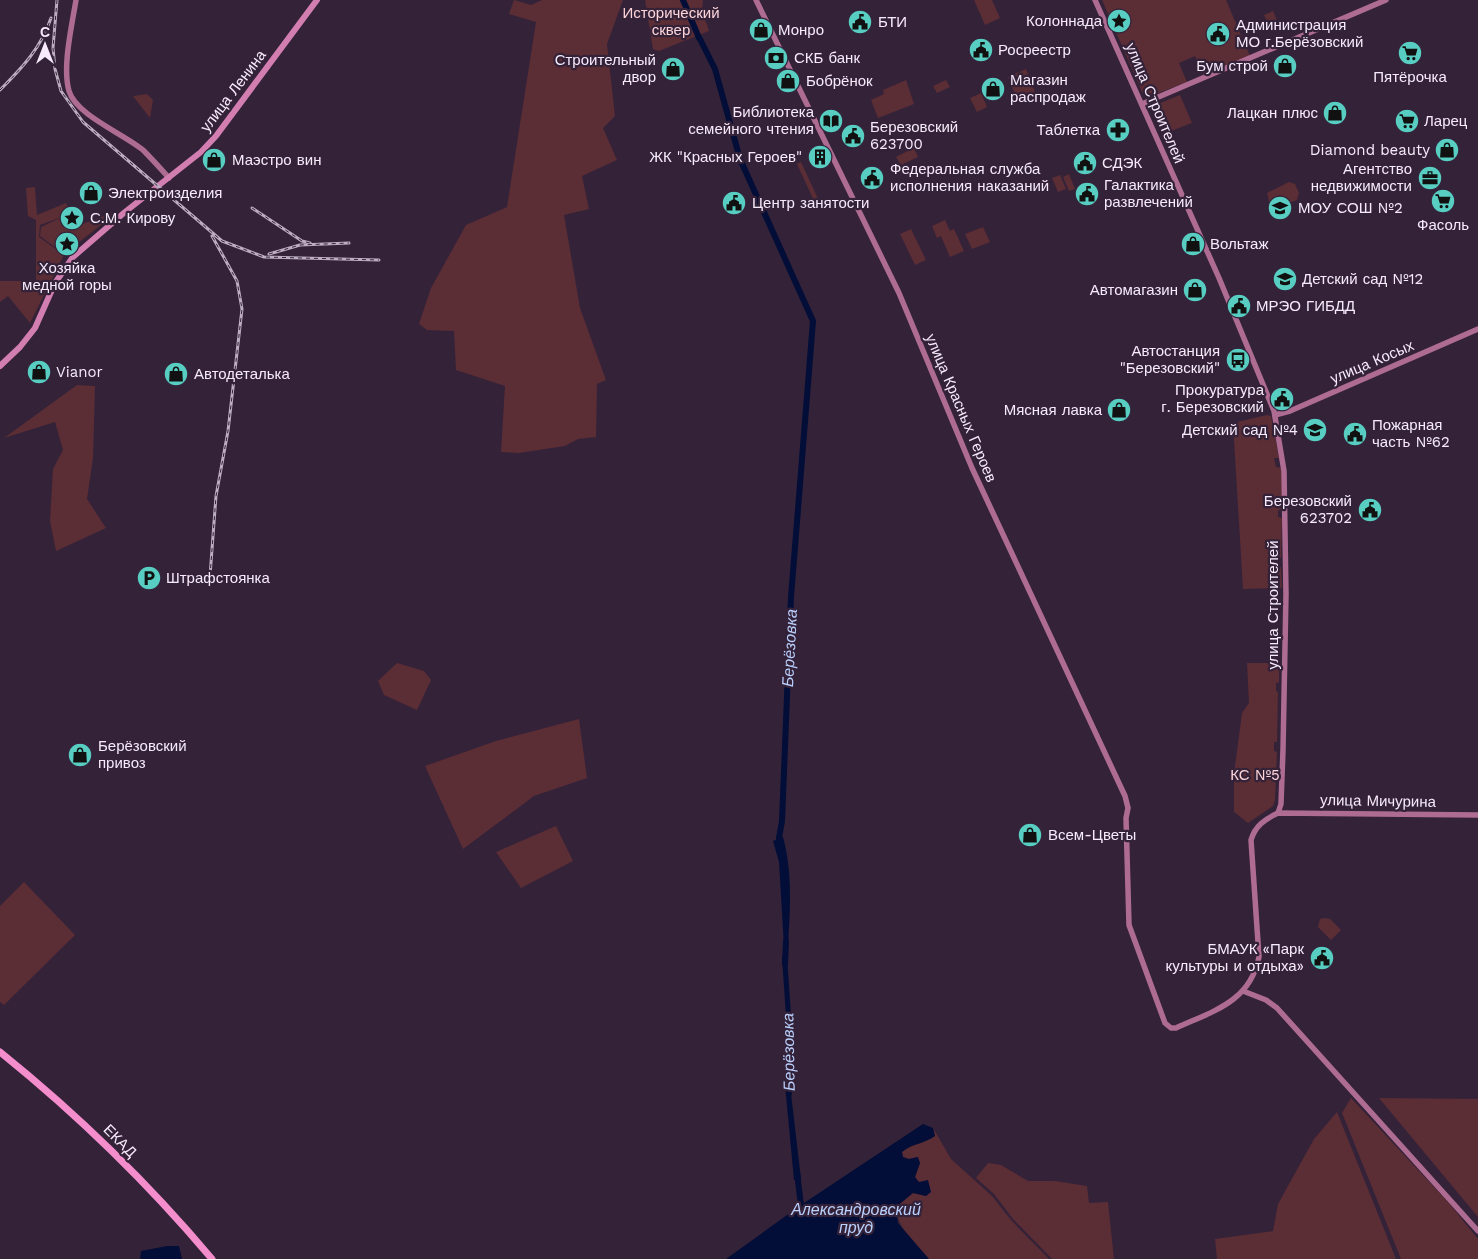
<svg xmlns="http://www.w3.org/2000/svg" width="1478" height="1259" viewBox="0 0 1478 1259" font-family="'Work Sans',sans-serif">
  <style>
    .green { fill: #5b2d35 }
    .water { fill: #020e37 }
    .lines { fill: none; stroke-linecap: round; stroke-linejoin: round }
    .river { stroke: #020e37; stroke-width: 6 }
    .secondary { stroke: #ae6c93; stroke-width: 5.5 }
    .primary { stroke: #d27eb1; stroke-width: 6 }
    .highway { stroke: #f38dcb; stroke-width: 7 }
    .rail-casing { stroke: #bcaec0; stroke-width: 3 }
    .rail { stroke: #342239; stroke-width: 1; stroke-dasharray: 4; stroke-linecap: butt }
    .labels { text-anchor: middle; stroke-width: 4.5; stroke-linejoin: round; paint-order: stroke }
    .park-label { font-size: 15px; fill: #fdd5d9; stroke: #342239 }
    .poi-label { font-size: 15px; fill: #f7ebfb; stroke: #342239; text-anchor: start }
    .street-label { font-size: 15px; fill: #f7ebfb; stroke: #342239 }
    .water-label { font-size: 16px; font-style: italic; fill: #b9cffc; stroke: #342239 }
  </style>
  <rect width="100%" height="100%" fill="#342239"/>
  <g class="green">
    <polygon points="514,0 531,5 542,0 623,0 607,44 615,116 603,128 617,160 582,176 589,209 564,215 580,308 606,380 597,384 596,437 578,439 565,446 519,453 501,452 505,386 456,370 454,331 427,330 419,324 431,288 466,225 507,207 536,22 509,14"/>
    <polygon points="645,0 703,0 702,11 709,31 659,51 653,49"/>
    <polygon points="974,0 992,0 1000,18 985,25"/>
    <polygon points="1102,0 1226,0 1250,56 1204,75 1195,56 1179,63 1187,82 1148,97 1142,92"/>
    <polygon points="1273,11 1278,23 1269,26 1264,15"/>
    <polygon points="1026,69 1037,97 1019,104 1008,77"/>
    <polygon points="906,80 914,104 878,118 871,100 884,94 883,90"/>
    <polygon points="946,80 950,87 937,93 933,86"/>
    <polygon points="981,93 987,107 977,112 970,98"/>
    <polygon points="147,94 153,100 150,118 133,96"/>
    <polygon points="1180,95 1192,123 1163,134 1151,107"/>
    <polygon points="914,148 918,157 901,165 896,157"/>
    <polygon points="801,162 820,203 816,205 797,164"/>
    <polygon points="1069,174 1075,189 1069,191 1063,177"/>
    <polygon points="1060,175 1066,189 1058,192 1052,178"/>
    <polygon points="1289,182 1295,184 1299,193 1297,200 1278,207 1270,205 1267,193"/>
    <polygon points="35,187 37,215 66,203 77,226 120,210 64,254 40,236 41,227 62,217 40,225 39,237 64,255 30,323 8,296 0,302 0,281 36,281 36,220 28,216 26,188"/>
    <polygon points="945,220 950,231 954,229 964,251 950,257 941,236 937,238 932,226"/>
    <polygon points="983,227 990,242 972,249 965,234"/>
    <polygon points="911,229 926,260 915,265 900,234"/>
    <polygon points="77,385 95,386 93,458 87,499 106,528 56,551 50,521 53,469 63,450 55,422 4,438"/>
    <polygon points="1267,415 1271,416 1279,458 1274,458 1276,467 1282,468 1282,510 1278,510 1278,517 1282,518 1281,558 1277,558 1277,566 1281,567 1282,588 1243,589 1233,423"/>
    <polygon points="397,663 424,671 431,680 417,710 384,695 378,681"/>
    <polygon points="1247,663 1279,663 1279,682 1276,683 1276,691 1278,692 1277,742 1274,742 1274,751 1277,752 1275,800 1273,806 1248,823 1234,812 1234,774 1242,713 1249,703"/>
    <polygon points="579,719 587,778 534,796 463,849 425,766 496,741"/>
    <polygon points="556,826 573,861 521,888 496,852"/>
    <polygon points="24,882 75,935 4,1005 0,1002 0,906"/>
    <polygon points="1325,918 1330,919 1341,930 1331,940 1318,927 1320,919"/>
    <polygon points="1351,1098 1448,1202 1478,1239 1478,1259 1401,1259 1342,1113"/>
    <polygon points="1379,1098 1478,1099 1478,1217"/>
    <polygon points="1337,1112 1396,1259 1217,1259 1215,1239 1273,1231 1278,1204 1314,1139"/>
    <path d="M933,1128L951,1159L992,1196L1011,1220L1049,1259H929C914,1242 898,1230 896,1207L913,1193L926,1196L915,1177L920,1163L917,1157L909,1159L903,1157L902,1152C913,1143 924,1144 935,1136Z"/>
    <polygon points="988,1163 1001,1165 1028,1181 1055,1181 1087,1186 1089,1203 1108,1202 1114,1259 1052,1259 1013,1219 994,1194 976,1178"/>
  </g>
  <g class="water">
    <path d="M783,837C793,874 790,910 788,948L784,947L779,862L773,841Z"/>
    <polygon points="787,956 791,1015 790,1076 782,957"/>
    <polygon points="785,1085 790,1085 801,1179 794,1180"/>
    <path d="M923,1124L933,1128L935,1136C924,1144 913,1143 902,1152L903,1157L909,1159L918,1157L920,1163L915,1177L919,1182L928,1180L931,1192L926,1196L913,1193L896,1207L898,1223L929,1259H726L801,1205Z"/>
    <polygon points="167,1246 179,1246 182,1259 140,1259 141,1251"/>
  </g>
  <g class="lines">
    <g class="river">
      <polyline points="683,0 699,38"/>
      <polyline points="700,39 715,69 740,159 813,321 791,597 782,821 779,838 781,847"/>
      <polyline points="785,964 786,941"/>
      <polyline points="789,1093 790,1068"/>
      <polyline points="797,1173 801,1205 806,1210"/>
    </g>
    <g class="secondary">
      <path d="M76,0C72,25 62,67 69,91C76,115 124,134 143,150C152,159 161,169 169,178"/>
      <path d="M756,0L899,293L972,468L1125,796L1128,808L1126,818L1129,925L1165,1023L1171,1028H1176C1213,1011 1250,1002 1259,957L1251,840C1255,826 1265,819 1278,813L1478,815"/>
      <polyline points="1095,0 1219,278 1274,411 1284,471 1286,594 1283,750 1281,804 1278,813"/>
      <polyline points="1142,104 1386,0"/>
      <polyline points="1275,415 1290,411 1478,329"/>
      <polyline points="1243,991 1266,1000 1277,1008 1478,1231"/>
    </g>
    <polyline class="primary" points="0,366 20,347 35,328 55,283 73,257 125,212 201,152 216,136 317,0"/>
    <path class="highway" d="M0,1052C77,1114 148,1183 212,1259"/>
    <g class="rail-casing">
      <g id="rail">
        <polyline points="57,0 53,48 55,69 61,91 83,122 222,241 264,257 379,260"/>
        <path d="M0,90C22,68 41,48 51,18"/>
        <polyline points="252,208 302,241 310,243"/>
        <polyline points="269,254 300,245 349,243"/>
        <polyline points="210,576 216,496 228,431 242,309 237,281 212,236"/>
      </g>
    </g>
    <use href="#rail" class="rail"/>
  </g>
  <defs>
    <g id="sight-disc" transform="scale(1.25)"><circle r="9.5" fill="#57cec1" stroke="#342239"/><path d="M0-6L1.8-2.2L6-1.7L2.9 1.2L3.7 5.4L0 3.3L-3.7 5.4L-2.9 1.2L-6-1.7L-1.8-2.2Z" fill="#111"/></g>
    <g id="civic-disc" transform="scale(1.25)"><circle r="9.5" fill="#57cec1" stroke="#342239"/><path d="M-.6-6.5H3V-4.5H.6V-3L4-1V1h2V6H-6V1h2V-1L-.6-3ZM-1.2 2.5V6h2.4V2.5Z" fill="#111"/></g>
    <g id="shop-disc" transform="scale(1.25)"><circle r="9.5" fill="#57cec1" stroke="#342239"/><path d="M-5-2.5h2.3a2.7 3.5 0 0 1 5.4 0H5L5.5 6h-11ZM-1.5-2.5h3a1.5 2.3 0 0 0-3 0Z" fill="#111"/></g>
    <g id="supermarket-disc" transform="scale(1.25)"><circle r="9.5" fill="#57cec1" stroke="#342239"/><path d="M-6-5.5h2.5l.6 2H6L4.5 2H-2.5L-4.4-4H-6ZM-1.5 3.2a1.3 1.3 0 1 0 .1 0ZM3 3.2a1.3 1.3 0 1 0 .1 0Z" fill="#111"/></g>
    <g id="bank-disc" transform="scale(1.25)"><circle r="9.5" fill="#57cec1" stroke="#342239"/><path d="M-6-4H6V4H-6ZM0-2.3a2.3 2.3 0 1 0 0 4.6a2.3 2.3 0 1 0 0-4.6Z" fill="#111"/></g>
    <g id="library-disc" transform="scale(1.25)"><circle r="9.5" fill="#57cec1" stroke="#342239"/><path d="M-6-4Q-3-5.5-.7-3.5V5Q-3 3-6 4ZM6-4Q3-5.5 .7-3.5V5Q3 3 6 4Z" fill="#111"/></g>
    <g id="pharmacy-disc" transform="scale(1.25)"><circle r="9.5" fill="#57cec1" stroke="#342239"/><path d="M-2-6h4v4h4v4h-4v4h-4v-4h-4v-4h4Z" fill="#111"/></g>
    <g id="building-disc" transform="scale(1.25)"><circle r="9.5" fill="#57cec1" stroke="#342239"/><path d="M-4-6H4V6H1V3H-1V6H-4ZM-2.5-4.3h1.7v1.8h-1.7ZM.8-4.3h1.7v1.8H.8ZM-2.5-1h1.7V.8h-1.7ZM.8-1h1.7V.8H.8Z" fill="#111"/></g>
    <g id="office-disc" transform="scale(1.25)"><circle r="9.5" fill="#57cec1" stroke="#342239"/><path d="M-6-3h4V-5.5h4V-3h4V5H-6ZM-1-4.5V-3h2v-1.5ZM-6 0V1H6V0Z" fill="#111"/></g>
    <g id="school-disc" transform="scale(1.25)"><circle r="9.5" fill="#57cec1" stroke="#342239"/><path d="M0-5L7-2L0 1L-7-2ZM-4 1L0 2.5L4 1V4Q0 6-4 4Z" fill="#111"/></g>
    <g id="bus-disc" transform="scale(1.25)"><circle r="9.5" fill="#57cec1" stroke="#342239"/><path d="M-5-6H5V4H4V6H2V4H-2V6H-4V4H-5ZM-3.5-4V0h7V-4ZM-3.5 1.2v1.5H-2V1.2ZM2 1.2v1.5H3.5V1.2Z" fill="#111"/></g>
    <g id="parking-disc" transform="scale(1.25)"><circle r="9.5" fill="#57cec1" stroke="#342239"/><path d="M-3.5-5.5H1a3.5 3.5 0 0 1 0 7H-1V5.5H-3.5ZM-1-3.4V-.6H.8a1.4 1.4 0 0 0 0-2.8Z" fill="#111"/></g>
  </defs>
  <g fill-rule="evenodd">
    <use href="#sight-disc" x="1119" y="21"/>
    <use href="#civic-disc" x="860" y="22"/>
    <use href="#shop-disc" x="761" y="30"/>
    <use href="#civic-disc" x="1218" y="34"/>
    <use href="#civic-disc" x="981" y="50"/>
    <use href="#supermarket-disc" x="1410" y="53"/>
    <use href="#bank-disc" x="776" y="58"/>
    <use href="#shop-disc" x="1285" y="66"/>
    <use href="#shop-disc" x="673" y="69"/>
    <use href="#shop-disc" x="788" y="81"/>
    <use href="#shop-disc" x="993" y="89"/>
    <use href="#shop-disc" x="1335" y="113"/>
    <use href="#library-disc" x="831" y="121"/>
    <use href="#supermarket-disc" x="1407" y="121"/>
    <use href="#pharmacy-disc" x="1118" y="130"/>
    <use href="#civic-disc" x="853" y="136"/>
    <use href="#shop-disc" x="1447" y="150"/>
    <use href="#building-disc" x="820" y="157"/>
    <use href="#shop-disc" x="214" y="160"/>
    <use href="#civic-disc" x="1085" y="163"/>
    <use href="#civic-disc" x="872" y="178"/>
    <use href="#office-disc" x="1430" y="178"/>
    <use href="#shop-disc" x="91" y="193"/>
    <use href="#civic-disc" x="1087" y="194"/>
    <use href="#supermarket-disc" x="1443" y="201"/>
    <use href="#civic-disc" x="734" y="203"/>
    <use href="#school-disc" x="1280" y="208"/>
    <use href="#sight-disc" x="72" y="218"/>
    <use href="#sight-disc" x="67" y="244"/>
    <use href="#shop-disc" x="1193" y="244"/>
    <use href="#school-disc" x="1285" y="279"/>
    <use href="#shop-disc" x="1195" y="290"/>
    <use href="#civic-disc" x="1239" y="306"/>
    <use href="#bus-disc" x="1238" y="360"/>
    <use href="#shop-disc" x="39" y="372"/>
    <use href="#shop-disc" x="176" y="374"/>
    <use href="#civic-disc" x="1282" y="399"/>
    <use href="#shop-disc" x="1119" y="410"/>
    <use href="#school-disc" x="1315" y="430"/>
    <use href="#civic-disc" x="1355" y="434"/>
    <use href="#civic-disc" x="1370" y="510"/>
    <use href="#parking-disc" x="149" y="578"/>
    <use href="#shop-disc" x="80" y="755"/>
    <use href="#shop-disc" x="1030" y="835"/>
    <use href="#civic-disc" x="1322" y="958"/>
  </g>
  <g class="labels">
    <g class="park-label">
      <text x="671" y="18">Исторический<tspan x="671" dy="17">сквер</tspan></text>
      <text x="1255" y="780">КС №5</text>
    </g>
    <g class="poi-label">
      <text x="1102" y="26" text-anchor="end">Колоннада</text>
      <text x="878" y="27">БТИ</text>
      <text x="1236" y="30">Администрация<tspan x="1236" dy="17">МО г.Берёзовский</tspan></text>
      <text x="778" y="35">Монро</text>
      <text x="998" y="55">Росреестр</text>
      <text x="794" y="63">СКБ банк</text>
      <text x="656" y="65" text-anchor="end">Строительный<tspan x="656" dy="17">двор</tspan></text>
      <text x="1268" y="71" text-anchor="end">Бум строй</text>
      <text x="1410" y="82" text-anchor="middle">Пятёрочка</text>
      <text x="1010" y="85">Магазин<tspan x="1010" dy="17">распродаж</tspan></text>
      <text x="806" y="86">Бобрёнок</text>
      <text x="814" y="117" text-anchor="end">Библиотека<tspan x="814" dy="17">семейного чтения</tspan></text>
      <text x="1318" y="118" text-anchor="end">Лацкан плюс</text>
      <text x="1424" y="126">Ларец</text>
      <text x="870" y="132">Березовский<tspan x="870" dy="17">623700</tspan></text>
      <text x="1100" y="135" text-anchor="end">Таблетка</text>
      <text x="1430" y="155" text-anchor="end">Diamond beauty</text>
      <text x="802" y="162" text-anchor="end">ЖК "Красных Героев"</text>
      <text x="232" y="165">Маэстро вин</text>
      <text x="1102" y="168">СДЭК</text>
      <text x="890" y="174">Федеральная служба<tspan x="890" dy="17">исполнения наказаний</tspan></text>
      <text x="1412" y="174" text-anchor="end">Агентство<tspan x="1412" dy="17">недвижимости</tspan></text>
      <text x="1104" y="190">Галактика<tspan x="1104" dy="17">развлечений</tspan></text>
      <text x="108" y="198">Электроизделия</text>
      <text x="752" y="208">Центр занятости</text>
      <text x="1298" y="213">МОУ СОШ №2</text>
      <text x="90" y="223">С.М. Кирову</text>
      <text x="1443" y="230" text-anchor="middle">Фасоль</text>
      <text x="1210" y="249">Вольтаж</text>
      <text x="67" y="273" text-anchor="middle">Хозяйка<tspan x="67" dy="17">медной горы</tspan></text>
      <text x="1302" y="284">Детский сад №12</text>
      <text x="1178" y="295" text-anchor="end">Автомагазин</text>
      <text x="1256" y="311">МРЭО ГИБДД</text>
      <text x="1220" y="356" text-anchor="end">Автостанция<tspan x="1220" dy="17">"Березовский"</tspan></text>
      <text x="56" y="377">Vianor</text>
      <text x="194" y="379">Автодеталька</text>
      <text x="1264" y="395" text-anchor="end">Прокуратура<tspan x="1264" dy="17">г. Березовский</tspan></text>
      <text x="1102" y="415" text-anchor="end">Мясная лавка</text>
      <text x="1372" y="430">Пожарная<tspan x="1372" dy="17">часть №62</tspan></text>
      <text x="1298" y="435" text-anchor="end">Детский сад №4</text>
      <text x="1352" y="506" text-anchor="end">Березовский<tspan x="1352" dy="17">623702</tspan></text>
      <text x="166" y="583">Штрафстоянка</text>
      <text x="98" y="751">Берёзовский<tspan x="98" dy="17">привоз</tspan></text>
      <text x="1048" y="840">Всем-Цветы</text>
      <text x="1304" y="954" text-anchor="end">БМАУК «Парк<tspan x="1304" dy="17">культуры и отдыха»</tspan></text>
    </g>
    <g class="street-label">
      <text transform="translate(233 91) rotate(-53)" y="5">улица Ленина</text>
      <text transform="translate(1155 103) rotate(67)" y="5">улица Строителей</text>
      <text transform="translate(1372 362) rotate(-23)" y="5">улица Косых</text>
      <text transform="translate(961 408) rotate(67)" y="5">улица Красных Героев</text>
      <text transform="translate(1273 605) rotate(-90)" y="5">улица Строителей</text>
      <text transform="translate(1378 801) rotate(1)" y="5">улица Мичурина</text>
      <text transform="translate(120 1141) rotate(45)" y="5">ЕКАД</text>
    </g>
    <g class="water-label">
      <text transform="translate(789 648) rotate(-87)" y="6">Берёзовка</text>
      <text transform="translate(788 1052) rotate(-91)" y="6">Берёзовка</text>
      <text x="856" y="1215">Александровский<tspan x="856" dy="18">пруд</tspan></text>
    </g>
  </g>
  <g transform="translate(45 45)" stroke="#342239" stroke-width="4" paint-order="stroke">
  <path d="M0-4L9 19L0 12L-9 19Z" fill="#f7ebfb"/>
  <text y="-8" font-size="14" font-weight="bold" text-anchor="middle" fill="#f7ebfb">С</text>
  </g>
</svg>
